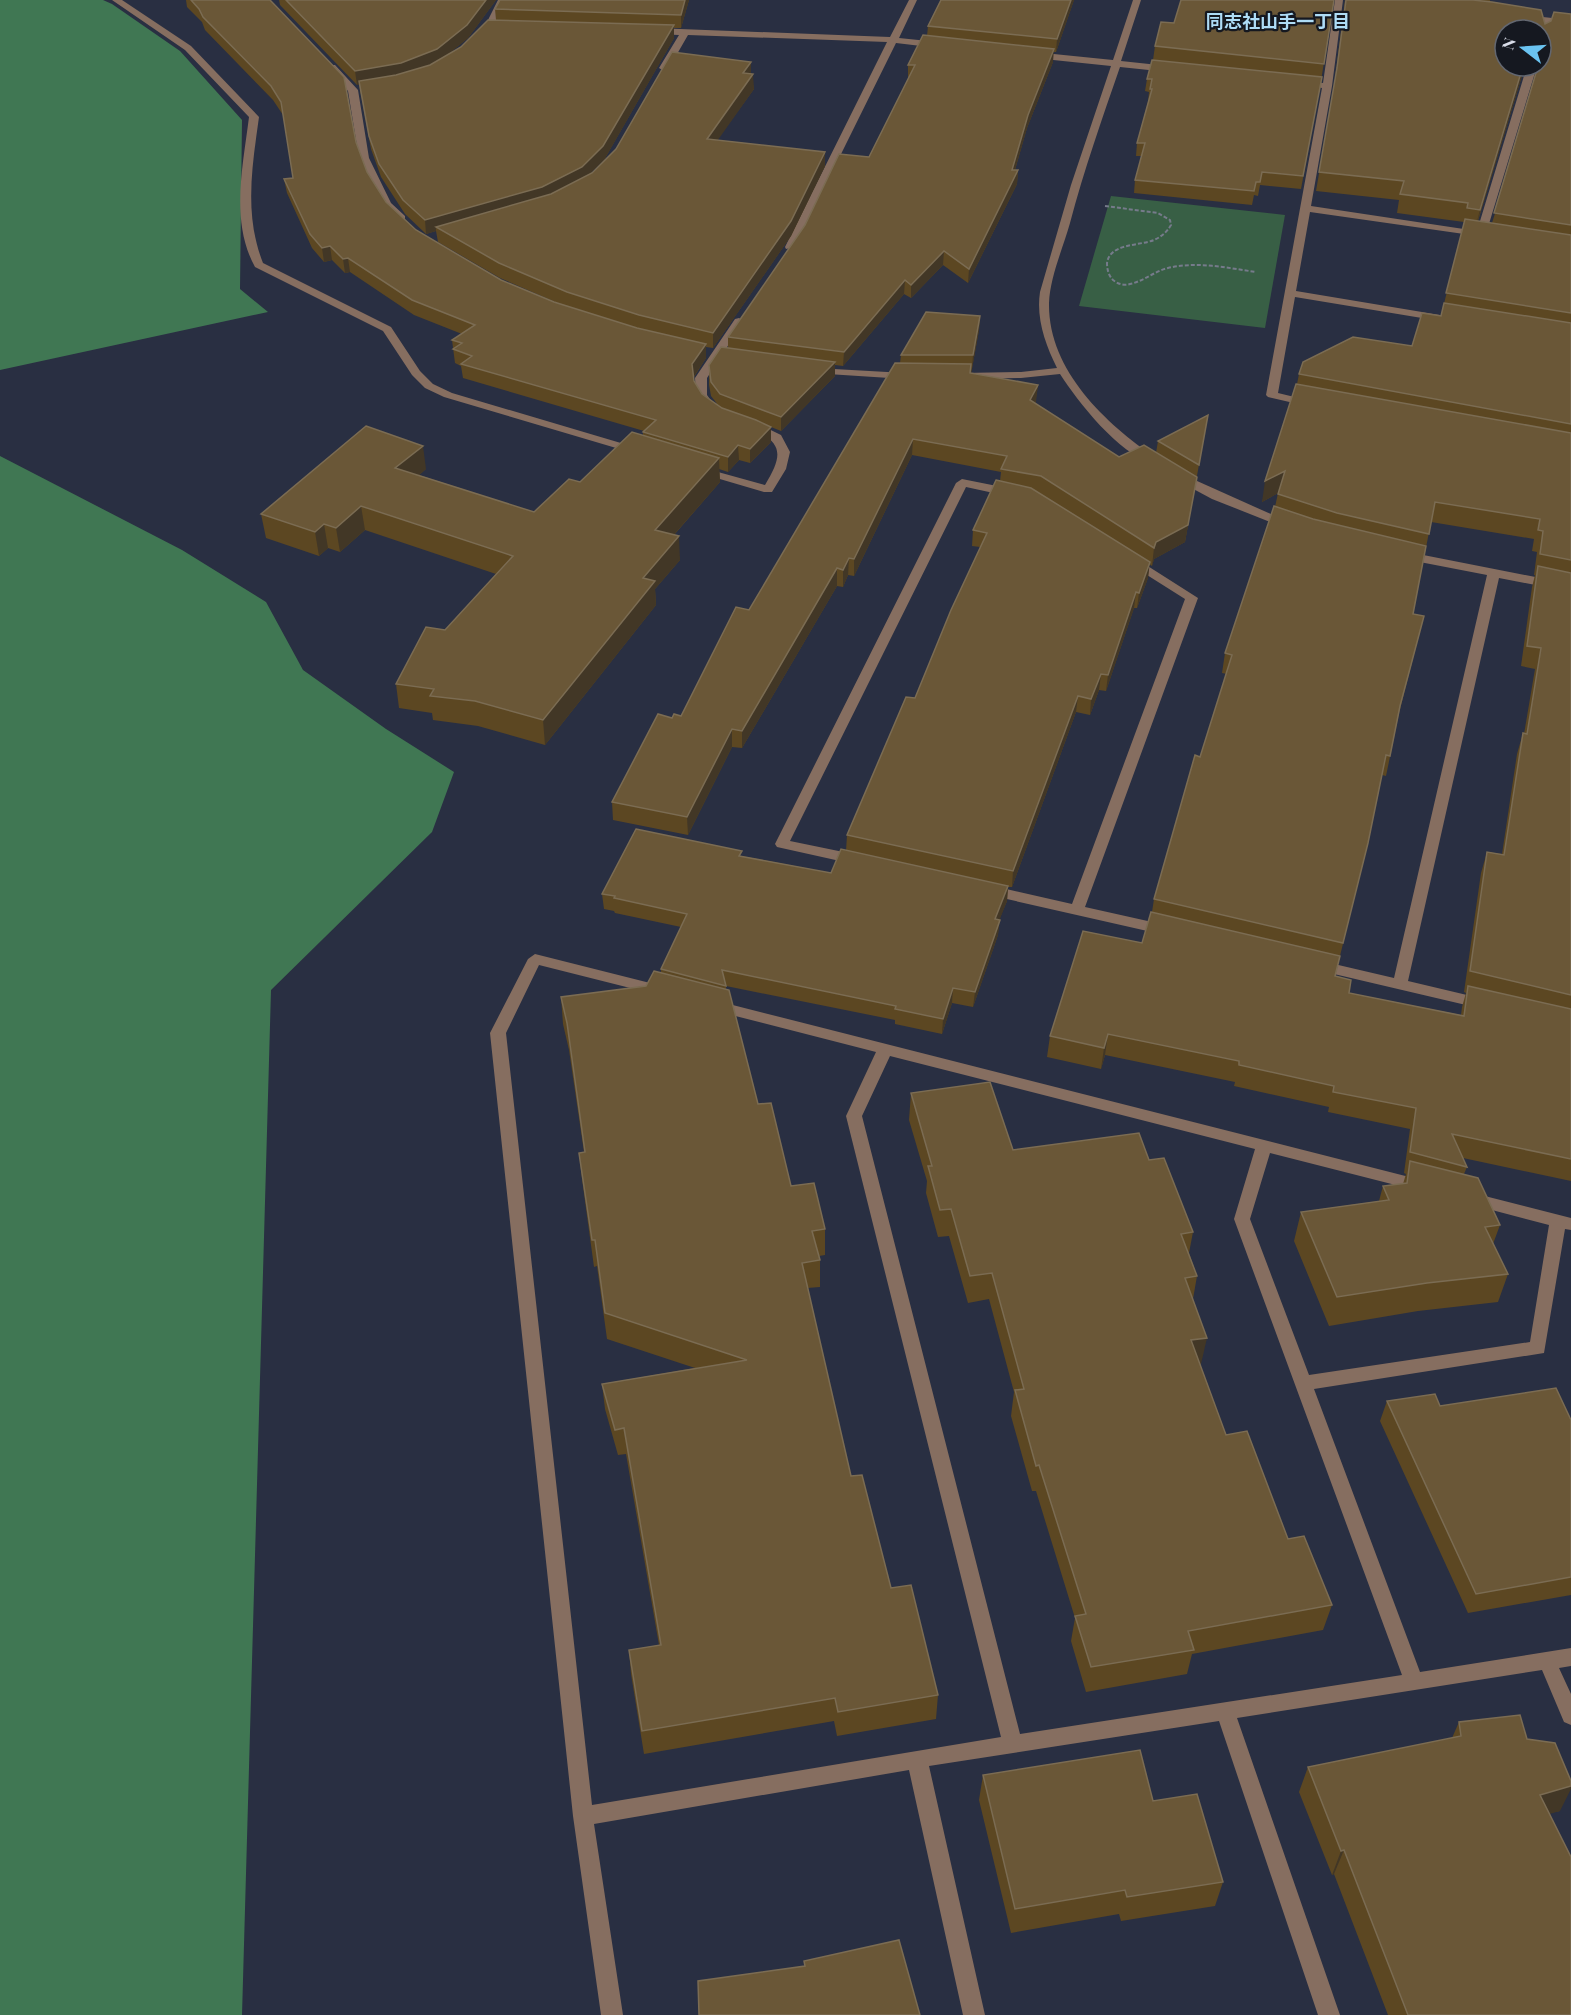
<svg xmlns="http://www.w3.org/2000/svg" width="1571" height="2015" viewBox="0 0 1571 2015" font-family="'Playfair Display','Noto Sans JP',serif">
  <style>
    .green { fill: #385f45 }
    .forest { fill: #407753 }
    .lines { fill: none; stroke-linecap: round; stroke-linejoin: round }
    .path { stroke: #767b8b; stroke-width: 2; stroke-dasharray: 4 2; stroke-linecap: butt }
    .minor { fill: #866e60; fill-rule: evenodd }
    .wall { fill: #5c4722; fill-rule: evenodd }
    .shaded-wall { fill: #423726 }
    .building { fill: #6a5737; stroke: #7b6c53; stroke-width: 1.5 }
    .labels { text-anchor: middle; stroke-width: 4.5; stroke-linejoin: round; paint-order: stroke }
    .far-neighbourhood-label { font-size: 18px; font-weight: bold; fill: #aedcf6; stroke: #151820 }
  </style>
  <rect width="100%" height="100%" fill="#292f42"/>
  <polygon class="green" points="1111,196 1285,215 1265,328 1079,306"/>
  <g class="forest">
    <polygon points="0,0 103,0 112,4 180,51 242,120 240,289 268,312 0,370"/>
    <polygon points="0,456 182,550 266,602 303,670 386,729 454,772 432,832 271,990 242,2015 0,2015"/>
  </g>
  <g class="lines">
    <path class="path" d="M1105,206L1158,213L1170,220L1171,225C1167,232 1161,237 1154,240C1139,246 1110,243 1107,263C1107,270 1109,276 1113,280C1118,284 1124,286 1130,284C1144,281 1155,271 1168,268C1197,261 1228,268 1256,272"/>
    <g class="minor">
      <path d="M112,0H122L191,46L259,117C252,167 244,215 263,263L391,327L420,371L433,384L452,393L641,449V453H633L444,397L425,388L412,375L383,331L255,267C230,222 243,166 249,117L185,50Z"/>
      <polygon points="498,0 506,0 493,27 484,38 478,38 477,36 485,26"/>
      <polygon points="909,0 917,0 899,38 938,42 942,45 938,48 896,43 795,247 786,249 785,247 887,42 688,35 669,68 664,71 659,68 679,35 654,34 650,31 654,28 890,37"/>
      <path d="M1133,0H1141L1121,61L1168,66L1173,69L1168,72L1120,67C1102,119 1084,170 1070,223C1063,248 1050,277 1049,303C1048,370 1105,423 1156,458V462L1152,463C1119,454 1078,402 1060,374L1021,378L962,379L956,376L962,373L1021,372L1057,368C1045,344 1036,318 1040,292L1071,185L1111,66L1034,58L1029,55L1034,52L1113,60Z"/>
      <polygon points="1335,0 1343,0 1332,86 1311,206 1477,231 1527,66 1537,66 1485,237 1310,212 1296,291 1440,315 1445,318 1440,321 1295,297 1278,393 1315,402 1315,406 1311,407 1268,397 1266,395 1322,88 1297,83 1302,80 1323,83"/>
      <polygon points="1523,15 1571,20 1571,26 1520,20 1519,18"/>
      <polygon points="329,65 335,65 358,90 369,158 391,203 405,216 405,220 397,220 382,204 359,158 348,91 329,69"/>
      <polygon points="739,318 744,321 707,378 707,395 716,408 710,411 706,410 696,395 695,378 735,319"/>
      <polygon points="816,368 905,373 911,376 905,379 812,373 810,371"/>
      <path d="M754,422L781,435L790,452L786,469L772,492H764L696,472L694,470L700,467L765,485C783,455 784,443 750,427V423Z"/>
      <polygon points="1177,472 1293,524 1291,527 1283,527 1212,499 1173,478 1173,474"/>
      <polygon points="962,479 1012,489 1018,493 1012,497 966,487 790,841 858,855 865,860 858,865 777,847 775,844 956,483"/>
      <polygon points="1403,551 1571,584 1571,592 1499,578 1408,981 1488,1000 1490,1004 1488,1008 1483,1009 1317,970 1310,965 1317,960 1394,978 1487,575 1399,558 1399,552"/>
      <polygon points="1132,556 1198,598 1085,907 1170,926 1172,930 1165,935 989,895 982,890 989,885 1072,904 1185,599 1128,563 1128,557"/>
      <path d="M535,954L662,986L669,991L662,996L539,965L506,1033L592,1805L1001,1737L846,1116L876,1052L712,1010L710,1006L712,1002L717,1001L1429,1182L1431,1186L1429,1190L1423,1192L1270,1153L1250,1219L1309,1375L1530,1342L1549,1225L1473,1205L1467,1203L1465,1199L1467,1195L1473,1193L1571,1218V1230L1565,1229L1544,1353L1314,1389L1420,1672L1571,1648V1666L1559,1668L1571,1694V1725L1564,1722L1542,1670L1237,1718L1340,2015H1318L1219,1721L929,1766L985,2015H963L909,1770L594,1824L623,2015H601L573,1816L490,1033L528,959ZM890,1056L1255,1149L1234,1219L1402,1675L1020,1734L862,1116Z"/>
    </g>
  </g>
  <g class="wall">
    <polygon points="186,0 270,0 356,142 367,172 386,202 416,230 501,280 560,304 500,278 438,242 436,231 426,234 405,214 381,177 371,149 359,84 357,85 280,5 279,0 496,0 468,38 448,54 461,47 496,20 495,9 689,0 681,28 674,28 674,38 604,160 588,175 751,62 751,74 754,89 717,140 825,166 791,236 713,348 706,347 706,358 694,377 694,381 702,394 718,405 711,396 709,385 709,365 728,348 728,337 869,157 909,78 908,78 908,65 927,36 928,26 941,0 1074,0 1056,52 1053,52 1053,62 1027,128 1015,170 1018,170 1017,184 968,283 943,265 911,298 904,294 843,366 835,365 835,376 781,431 771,427 771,442 750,463 739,460 728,472 719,469 720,482 674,535 680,560 655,589 656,605 545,745 478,726 433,720 432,713 399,708 396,684 496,574 365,530 340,552 328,548 319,556 266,538 261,514 426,469 419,475 534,512 580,482 643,435 643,432 644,431 463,378 461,366 455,363 452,340 462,334 414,315 350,272 345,273 332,260 324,262 312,248 287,193 284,179 293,178 283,115 273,100 205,30 202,22 187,7"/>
    <polygon points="1334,0 1321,81 1301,189 1260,185 1258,196 1254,195 1252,205 1134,193 1135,180 1142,156 1136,156 1137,143 1148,102 1149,92 1145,91 1147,79 1153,60 1155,46 1174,23"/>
    <path d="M1345,0H1490V2L1545,24L1571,14V1181L1463,1158L1467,1167L1464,1174L1500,1225L1493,1244L1508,1274L1498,1302L1418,1311L1329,1326L1294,1241L1301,1212L1379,1201L1383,1186L1403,1184L1406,1174L1404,1173L1410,1129L1328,1112L1329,1107L1234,1086L1235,1082L1105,1055L1101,1069L1047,1057L1050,1036L1142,943L1152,912L1154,899L1227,674L1222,673L1225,653L1275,507L1278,493L1262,502L1297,384L1299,374L1412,346L1441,316L1464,222L1397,213L1399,200L1316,191L1334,86ZM1505,30H1541V66L1492,223L1478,221L1525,66ZM1431,522L1534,539L1532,551L1537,552L1534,575H1535L1532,587L1521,666L1535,669L1524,734L1523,733L1517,754L1502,854L1487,852L1481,873L1464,992L1466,993L1462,1007L1461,1015L1349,993L1335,976L1368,843L1382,775L1386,776L1399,713L1424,616L1413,614Z"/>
    <polygon points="980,316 979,330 971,374 1038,385 1035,404 1119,457 1156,453 1158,441 1208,415 1185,542 1154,559 1152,566 1149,564 1148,578 1137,608 1134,608 1106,691 1099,690 1090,715 1076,712 1012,887 1008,887 1007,901 999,920 998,935 973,1007 952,1003 942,1034 895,1024 895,1020 726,986 726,989 758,1104 791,1186 825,1229 825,1255 819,1256 820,1260 820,1287 807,1288 851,1476 891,1588 938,1695 936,1719 837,1736 834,1721 644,1754 631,1674 629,1650 659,1645 626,1454 618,1455 605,1409 602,1384 695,1368 607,1339 597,1266 594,1267 582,1179 579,1153 584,1152 569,1050 563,1024 561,997 646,986 661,972 661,969 681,927 615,913 614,911 604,909 602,894 742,856 831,873 846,851 847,835 915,698 980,547 972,546 973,530 1000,481 1001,472 912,455 854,576 848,575 843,587 837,586 742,748 732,747 688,835 613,820 612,802 672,718 681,716 749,610 900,363 901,355"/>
    <polygon points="911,1093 1013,1150 1149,1160 1193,1232 1189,1253 1197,1276 1193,1299 1201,1364 1200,1364 1226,1435 1288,1539 1332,1605 1323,1630 1192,1654 1187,1674 1086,1692 1071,1641 1075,1618 1036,1491 1032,1491 1011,1416 1014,1392 989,1299 968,1303 949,1236 938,1237 926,1193 927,1181 909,1120"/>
    <polygon points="1387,1401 1440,1406 1571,1420 1571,1416 1571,1595 1468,1613 1380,1421"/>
    <polygon points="1459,1722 1527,1739 1560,1811 1550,1813 1571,2015 1388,2015 1334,1874 1332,1875 1299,1792 1308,1767 1452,1738"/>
    <polygon points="983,1775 1153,1801 1223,1882 1215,1906 1121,1921 1119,1914 1011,1933 979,1800"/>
  </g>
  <g class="shaded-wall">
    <polygon points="486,0 496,0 468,38 439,62 403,76 357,85 355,71"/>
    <polygon points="685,0 689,0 681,28 681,15"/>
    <polygon points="1071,0 1074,0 1056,52 1057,39"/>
    <polygon points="674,25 674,38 604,160 583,180 543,200 436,227 436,231 426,234 425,220"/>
    <polygon points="1054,49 1053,62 1027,128 1011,183 1012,170 1028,115"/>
    <polygon points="751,62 751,76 743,73"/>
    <polygon points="1523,66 1525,66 1475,229 1480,210"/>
    <polygon points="753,74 754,89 708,154 707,139"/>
    <polygon points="825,152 825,166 791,236 713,348 713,333"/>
    <polygon points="1018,170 1017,184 968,283 969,269"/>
    <polygon points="330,246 332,260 324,262 322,248"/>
    <polygon points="944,251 943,265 911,298 911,285"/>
    <polygon points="348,258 350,272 345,273 343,259"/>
    <polygon points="905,280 904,294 843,366 844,352"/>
    <polygon points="980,316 979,330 972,369 973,355"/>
    <polygon points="706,344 706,358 693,378 692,364"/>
    <polygon points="835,362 835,376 781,431 781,417"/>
    <polygon points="1038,385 1036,402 1029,417 1030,400"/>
    <polygon points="771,427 771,442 750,463 750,449"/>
    <polygon points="913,439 912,455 854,576 854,559"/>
    <polygon points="738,445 739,460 728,472 728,457"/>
    <polygon points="423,446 426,469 399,492 395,468"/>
    <polygon points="719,458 720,482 657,554 655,530"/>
    <polygon points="1285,471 1282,491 1262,502 1265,481"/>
    <polygon points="1197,477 1185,542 1154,559 1152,566 1154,548 1156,542"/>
    <polygon points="361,506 365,530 340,552 336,528"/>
    <polygon points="324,524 328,548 319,556 315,532"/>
    <polygon points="679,536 680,560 655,589 656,605 545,745 543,720 643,578"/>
    <polygon points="849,558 848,575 843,587 843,570"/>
    <polygon points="1150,562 1148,578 1137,608 1139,593"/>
    <polygon points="837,568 837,586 742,748 742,731"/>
    <polygon points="1136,592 1134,608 1106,691 1108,675"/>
    <polygon points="1101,674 1099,690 1090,715 1091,699"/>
    <polygon points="1078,696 1076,712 1012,887 1013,871"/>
    <polygon points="732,729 732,747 688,835 687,817"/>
    <polygon points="1008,886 1007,901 994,934 995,919"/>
    <polygon points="1000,920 998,935 973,1007 975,992"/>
    <polygon points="953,988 952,1003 942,1034 943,1019"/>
    <polygon points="1108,1034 1105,1055 1101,1069 1104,1048"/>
    <polygon points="1207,1338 1201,1364 1185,1367 1191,1340"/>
    <polygon points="1571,1786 1571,1789 1560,1811 1528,1820 1540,1795"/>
    <polygon points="1344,1850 1334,1874 1332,1875 1341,1851"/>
  </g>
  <g class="building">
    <polygon points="191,0 270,0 344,77 356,142 367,172 386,202 416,230 501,280 554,302 637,328 706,344 692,364 694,381 702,394 722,408 756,420 771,427 750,449 738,445 728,457 643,432 656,420 461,364 472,356 453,349 462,343 452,340 475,325 412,300 348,258 343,259 330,246 322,248 310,234 284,179 293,178 281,102 271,86 203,17 199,9"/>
    <polygon points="286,0 486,0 467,25 437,49 401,63 355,71"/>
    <polygon points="500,0 685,0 681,15 495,9"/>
    <polygon points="941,0 1071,0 1057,39 928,26"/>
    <polygon points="1181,0 1334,0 1324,64 1155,46 1161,22 1174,23"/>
    <polygon points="1346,0 1473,0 1492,2 1541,10 1545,24 1551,21 1554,12 1571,14 1571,225 1494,213 1538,66 1541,66 1541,57 1543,49 1541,46 1541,30 1505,30 1505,66 1523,66 1480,210 1467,208 1468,203 1400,194 1404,181 1319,172 1337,68"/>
    <polygon points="488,20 674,25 603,146 582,167 542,187 425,220 403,200 379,164 369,136 359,81 396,75 430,65 461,47"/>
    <polygon points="923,35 1054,49 1028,115 1012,170 1018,170 969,269 944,251 911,285 905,280 844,352 728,337 805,225 839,154 869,157 915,65 908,65"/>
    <polygon points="672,52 751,62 743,73 753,74 707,139 825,152 791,221 713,333 639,315 567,292 499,263 436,227 551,194 592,173 616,149"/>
    <polygon points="1152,60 1322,77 1303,176 1262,172 1260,182 1256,182 1254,191 1135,180 1145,143 1137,143 1152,89 1150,89 1152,79 1147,79"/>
    <polygon points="1465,219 1571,235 1571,313 1446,293"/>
    <polygon points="1444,303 1571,323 1571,424 1299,374 1303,362 1353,337 1412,346 1422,313 1441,316"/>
    <polygon points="926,312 980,316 973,355 901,355"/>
    <polygon points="721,347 835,362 781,417 720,394 711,382 709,365"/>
    <polygon points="895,363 971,364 970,373 1038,385 1030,400 1119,457 1144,445 1197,477 1188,525 1156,542 1154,548 1041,476 1001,469 1007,456 913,439 854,559 849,558 843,570 837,568 742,731 732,729 687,817 612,802 658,714 672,718 674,714 681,716 736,607 749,610"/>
    <polygon points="1296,384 1571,433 1571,560 1540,554 1543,531 1538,530 1540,519 1435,502 1429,534 1337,513 1278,494 1285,471 1265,481"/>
    <polygon points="1208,415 1199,465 1158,441"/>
    <polygon points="366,426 423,446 395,468 534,512 569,479 580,482 632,432 719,458 655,530 679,536 643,578 655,581 543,720 475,701 430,696 434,689 396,684 426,627 445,630 513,556 361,506 336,528 324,524 315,532 261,514"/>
    <polygon points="996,480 1031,488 1150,562 1139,593 1136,592 1108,675 1101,674 1091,699 1078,696 1013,871 847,835 906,697 915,698 951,610 987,533 973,530"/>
    <polygon points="1274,506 1313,519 1426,546 1413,614 1424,616 1400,706 1390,756 1386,755 1368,843 1343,943 1154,899 1195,755 1200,757 1232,655 1225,653"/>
    <polygon points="1538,566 1571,573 1571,995 1470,971 1487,852 1504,855 1523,733 1527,734 1541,648 1527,646"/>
    <polygon points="636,829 742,851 739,856 831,873 841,849 1008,886 995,919 1000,920 975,992 953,988 943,1019 895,1009 896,1006 722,970 726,986 661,969 687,914 614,898 615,896 602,894"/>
    <polygon points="1151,912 1340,956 1335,976 1351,980 1349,993 1464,1016 1468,986 1571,1009 1571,1159 1452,1134 1467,1167 1410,1152 1416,1108 1333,1092 1334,1086 1239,1065 1239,1061 1108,1034 1104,1048 1050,1036 1083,931 1142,943"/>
    <polygon points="654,971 729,990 758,1104 771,1103 791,1186 814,1183 825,1229 812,1231 820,1260 802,1263 851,1476 862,1475 891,1588 911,1585 938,1695 838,1712 835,1698 642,1731 629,1650 661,1645 624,1428 615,1430 602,1384 747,1360 605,1313 595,1240 592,1240 579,1153 585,1152 567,1023 561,997 646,986"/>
    <polygon points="990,1082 1013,1150 1139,1133 1149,1160 1164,1158 1193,1232 1181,1234 1197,1276 1185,1278 1207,1338 1191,1340 1226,1435 1247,1431 1288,1539 1304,1536 1332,1605 1188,1631 1194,1650 1091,1667 1075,1616 1086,1614 1039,1465 1036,1466 1015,1390 1024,1389 992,1273 970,1276 951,1209 940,1210 928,1166 932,1166 911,1093"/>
    <polygon points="1410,1161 1478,1178 1500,1225 1485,1227 1508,1274 1427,1283 1337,1297 1301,1212 1389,1200 1383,1186 1407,1183"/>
    <polygon points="1556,1388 1571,1420 1571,1577 1476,1594 1387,1401 1435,1394 1440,1406"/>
    <polygon points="1520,1715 1527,1739 1555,1743 1571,1781 1571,1786 1540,1795 1571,1857 1571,2015 1408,2015 1344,1850 1341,1851 1308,1767 1461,1736 1459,1722"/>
    <polygon points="1140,1750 1153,1801 1197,1794 1223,1882 1127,1897 1125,1890 1015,1909 983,1775"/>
    <polygon points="899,1940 920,2015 699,2015 698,1981 805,1966 804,1961"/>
  </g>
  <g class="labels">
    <g class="far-neighbourhood-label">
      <text x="1278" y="28">同志社山手一丁目</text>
    </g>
  </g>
  <g transform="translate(1523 48) rotate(287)"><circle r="28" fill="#151820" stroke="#636770" stroke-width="1.5"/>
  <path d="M0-4.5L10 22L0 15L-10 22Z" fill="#6ac3f1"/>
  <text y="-9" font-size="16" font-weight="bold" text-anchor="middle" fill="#d9dde9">N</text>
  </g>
</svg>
